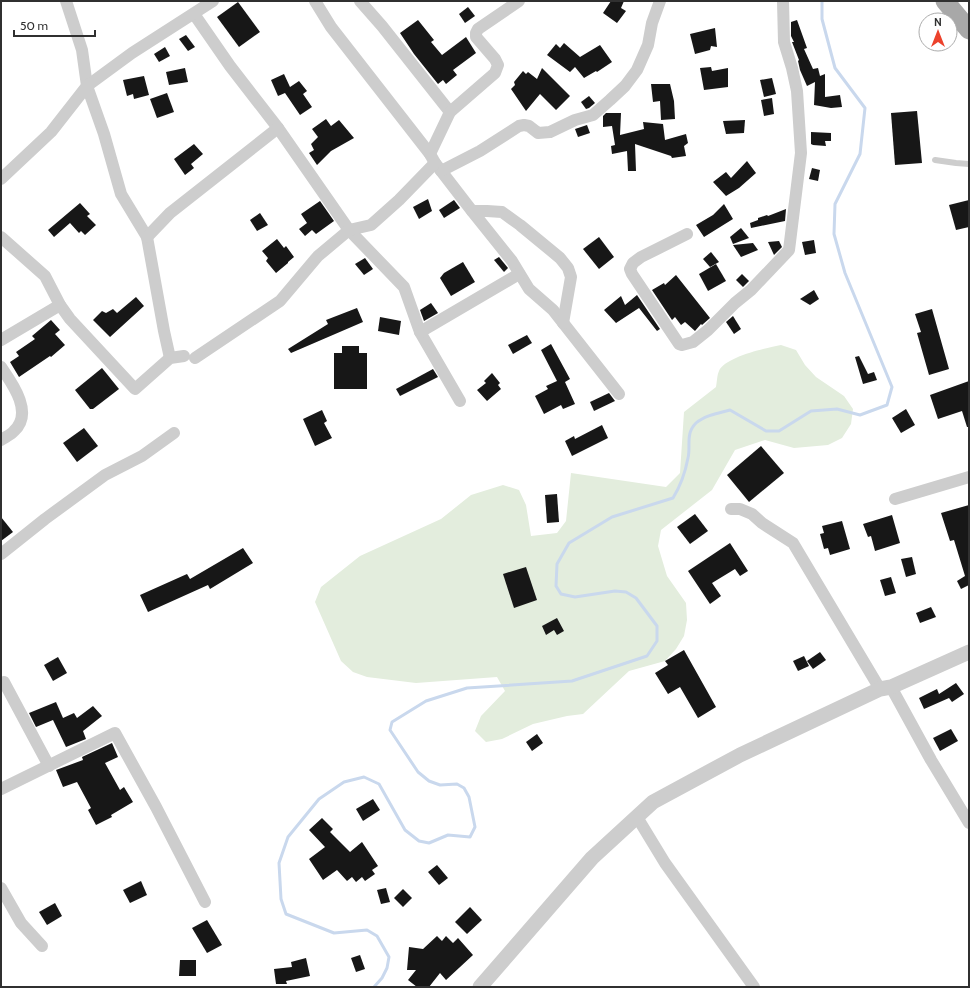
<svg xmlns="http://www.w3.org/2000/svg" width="970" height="988" viewBox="0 0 970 988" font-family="Cabin,sans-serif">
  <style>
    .green { fill: #e3eddd }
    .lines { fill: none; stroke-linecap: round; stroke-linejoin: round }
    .stream { stroke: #c9d8ed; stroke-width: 3 }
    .building { fill: #171717 }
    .service { stroke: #cdcdcd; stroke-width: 6 }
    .minor { stroke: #cdcdcd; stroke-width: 12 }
    .tertiary { stroke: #cdcdcd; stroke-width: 15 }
    .primary { stroke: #a8a8a8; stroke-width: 19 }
  </style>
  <rect width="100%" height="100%" fill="#fff"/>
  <path class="green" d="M781,345L796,350L805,365L816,377L844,396L853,409L851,424L842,438L828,445L794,448L765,440L735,450L712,490L661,530L658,546L667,576L686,603L687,620L684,636L676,649L665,661L629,671L583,714L567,716L533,724L502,739L486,742L475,731L481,716L505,691L497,677L416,683L367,677L353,672L341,661L315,602L321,587L360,556L441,519L471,495L503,485L519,490L526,505L531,536L557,533L566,521L571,473L666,487L680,473L684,412L716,387C717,382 717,375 719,371C725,357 766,348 781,345Z"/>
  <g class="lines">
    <path class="stream" d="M374,987L382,978L387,968L389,957L377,936L367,930L334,933L286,914L281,899L279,863L288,837L319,799L344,782L364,777L379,784L405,830L419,841L429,843L448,835L470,837L475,827L469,797L464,788L457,784L440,785L429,781L418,772L390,730L392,722L426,701L467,688L572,681L647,656L657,641V626L636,598L626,592L615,591L575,597L561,594L556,586L557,564L569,543L612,517L673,498C681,485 685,474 688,458C691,446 685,434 696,423C705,415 719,413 730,410L766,431H779L811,411L837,409L860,415L887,405L892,387L845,273L834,234L835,204L860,154L865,108L835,68L822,19V1"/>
  </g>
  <g class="building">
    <polygon points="611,1 624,1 621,8 626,11 617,23 603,13"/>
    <polygon points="238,2 260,32 239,47 217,17"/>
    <polygon points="468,7 475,16 465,23 459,14"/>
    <polygon points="418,20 434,40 431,42 442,55 466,37 476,53 453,70 457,75 446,84 443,80 438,84 414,54 400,33"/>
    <polygon points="797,20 807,48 804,49 813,69 818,68 820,76 825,74 825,97 840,95 842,107 831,108 814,105 815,82 807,86 800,70 798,61 799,60 792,42 794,42 791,36 791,22"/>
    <polygon points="715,28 717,47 711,46 710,50 695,54 690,34"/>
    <polygon points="186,35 195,47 188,51 179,39"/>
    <polygon points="564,43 580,57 600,45 612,62 597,72 596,71 584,78 575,67 570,72 547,55 556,44 560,48"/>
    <polygon points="165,47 170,56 159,62 154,54"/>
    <polygon points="711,67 712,71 728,68 728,87 704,90 700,68"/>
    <polygon points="185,68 188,82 169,85 166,72"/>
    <polygon points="542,68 570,96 556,110 540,94 526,111 511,89 515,85 514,82 523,71 526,74 528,72 537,79"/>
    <polygon points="284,74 290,87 299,81 307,91 303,94 312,107 300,115 285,93 278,96 271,80"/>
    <polygon points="144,76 149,95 134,99 133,94 127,96 123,80"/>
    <polygon points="772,78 776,94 764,97 760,80"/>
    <polygon points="651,84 670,84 674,101 675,119 661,120 660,101 653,102"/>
    <polygon points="167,93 174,112 157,118 150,99"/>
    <polygon points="589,96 595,103 589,108 586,109 581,102"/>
    <polygon points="772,98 774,114 764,116 761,100"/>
    <polygon points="917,111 922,163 895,165 891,113"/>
    <polygon points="606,113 621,113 620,135 644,129 643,122 663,124 665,140 686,134 688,143 684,146 686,156 672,158 671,156 635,144 636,171 628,171 627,151 612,154 611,146 615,145 612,126 603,127 603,116"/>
    <polygon points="326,119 331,126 339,120 354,138 331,151 317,165 309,153 314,150 311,144 318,137 312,129"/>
    <polygon points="745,120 744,133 726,134 723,121"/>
    <polygon points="587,125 590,133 578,137 575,129"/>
    <polygon points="811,132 831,133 831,141 825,141 826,146 813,145 811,144"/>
    <polygon points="194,144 203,154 191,164 194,168 185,175 174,159"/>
    <polygon points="747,161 756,173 739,188 726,196 713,182 726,172 731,178"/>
    <polygon points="812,168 820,170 818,181 809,179"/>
    <polygon points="428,199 432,211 419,219 413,207"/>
    <polygon points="454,200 460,208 444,218 439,210"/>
    <polygon points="969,200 969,227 956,230 949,205"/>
    <polygon points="320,201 334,221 316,234 312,230 305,236 299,229 307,223 301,214"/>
    <polygon points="80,203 90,214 87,216 96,225 85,235 81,231 79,233 70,223 54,237 48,230"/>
    <polygon points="724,204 733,219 704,237 696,225 713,215"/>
    <polygon points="786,209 785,221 751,228 750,223 758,220 758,218 767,215 768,216"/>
    <polygon points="260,213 268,225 257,231 250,220"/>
    <polygon points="741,228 749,238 733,244 730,237"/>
    <polygon points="599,237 614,257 599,269 583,249"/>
    <polygon points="277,239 284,248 286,246 294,257 288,262 288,263 276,273 266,261 268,258 262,251"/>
    <polygon points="814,240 816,253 805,255 802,242"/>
    <polygon points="779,241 782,247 774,255 768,242"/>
    <polygon points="753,243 758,250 741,257 733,245"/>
    <polygon points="711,252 719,262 710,267 703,259"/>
    <polygon points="499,257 508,268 504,272 494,260"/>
    <polygon points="365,258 373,269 364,275 355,264"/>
    <polygon points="463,262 475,282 451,296 440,278 444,273"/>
    <polygon points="716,264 726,281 708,291 699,274"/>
    <polygon points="742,274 749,281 743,287 736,280"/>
    <polygon points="676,275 710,318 702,325 701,324 695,331 685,322 681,325 675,317 672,320 652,290 664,283 665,285"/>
    <polygon points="814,290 819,299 810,305 800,299"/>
    <polygon points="637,295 660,329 657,331 639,308 616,323 604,310 621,296 625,305"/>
    <polygon points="136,297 144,306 110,337 93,320 102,311 106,313 113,309 117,313"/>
    <polygon points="431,303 438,313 424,321 420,310"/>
    <polygon points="357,308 363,322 291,353 288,349 328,324 326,320"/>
    <polygon points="932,309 949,369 929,375 917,333 921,332 915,314"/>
    <polygon points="733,316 741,329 734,334 726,322"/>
    <polygon points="380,317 401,321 399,335 378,331"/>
    <polygon points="51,320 60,330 55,334 65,345 51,357 50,356 19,377 10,362 19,356 16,352 35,339 32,336"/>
    <polygon points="527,335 532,343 513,354 508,345"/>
    <polygon points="551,344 570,379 565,382 575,404 563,409 561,405 544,414 535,396 548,389 546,386 557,381 541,350"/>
    <polygon points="342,346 359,346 359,353 367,353 367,389 334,389 334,353 342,353"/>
    <polygon points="859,356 868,374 874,372 877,380 863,384 855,357"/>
    <polygon points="102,368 119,389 93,409 90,409 75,390"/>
    <polygon points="433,369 438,377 400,396 396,389"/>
    <polygon points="492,373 500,383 498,385 501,389 487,401 477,390 486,383 484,381"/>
    <polygon points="969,381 969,427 967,427 962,411 938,419 930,395"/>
    <polygon points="609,393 615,401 594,411 590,402"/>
    <polygon points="906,409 915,425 901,433 892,418"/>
    <polygon points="322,410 327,421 324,423 332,438 315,446 303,419"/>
    <polygon points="602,425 608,438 572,456 565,441 574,436 575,439"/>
    <polygon points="84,428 98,446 77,462 63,443"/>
    <polygon points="761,446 784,473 749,502 727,475"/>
    <polygon points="557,494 559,522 547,523 545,495"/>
    <polygon points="969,505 969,585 961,589 957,581 965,576 954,540 950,541 941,513"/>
    <polygon points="695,514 708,531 690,544 677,527"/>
    <polygon points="892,515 900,543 875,551 871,536 868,537 863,524"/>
    <polygon points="1,517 13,532 1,541"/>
    <polygon points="842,521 850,549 830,555 828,548 824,549 820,534 824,533 822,526"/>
    <polygon points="730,543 748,571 740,576 735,569 712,583 721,596 710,604 688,571"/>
    <polygon points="243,548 253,563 210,589 208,585 148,612 140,595 187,574 190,579"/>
    <polygon points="912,557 916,574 906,577 901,559"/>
    <polygon points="526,567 537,600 514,608 503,574"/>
    <polygon points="891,577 896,593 885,596 880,580"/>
    <polygon points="931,607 936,617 920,623 916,613"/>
    <polygon points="557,618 564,631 557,635 554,630 546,635 542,626"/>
    <polygon points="684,650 716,707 698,718 680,687 668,694 655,673 668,665 665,661"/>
    <polygon points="820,652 826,660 813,669 807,661"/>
    <polygon points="804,656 809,666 798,671 793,661"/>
    <polygon points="58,657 67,673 53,681 44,665"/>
    <polygon points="956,683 964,694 952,702 949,698 924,709 919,698 937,689 939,694"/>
    <polygon points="56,702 63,718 74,713 77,718 93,706 102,716 83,731 86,739 66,747 53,720 36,727 29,713"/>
    <polygon points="951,729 958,741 940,751 933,738"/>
    <polygon points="537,734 543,743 532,751 526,742"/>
    <polygon points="112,743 118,757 105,763 120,790 124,787 133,802 111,815 112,817 96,825 88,810 91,808 77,782 63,787 56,770 83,760 82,757"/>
    <polygon points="373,799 380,810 363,821 356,809"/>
    <polygon points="322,818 333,829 330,832 350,852 362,842 378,866 372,870 375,874 365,881 362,877 356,882 352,877 347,881 337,870 323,880 309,859 325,847 309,830"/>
    <polygon points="437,865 448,878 439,885 428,872"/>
    <polygon points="141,881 147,895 130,903 123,890"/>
    <polygon points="386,888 390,902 381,904 377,890"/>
    <polygon points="403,889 412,898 403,907 394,898"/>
    <polygon points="55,903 62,916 47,925 39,912"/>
    <polygon points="470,907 482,920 467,934 455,922"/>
    <polygon points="207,920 222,945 207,953 192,928"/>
    <polygon points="437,936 442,941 446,936 453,943 458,938 473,955 446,980 440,973 429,987 417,987 408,980 416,970 407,970 409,947 423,949"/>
    <polygon points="360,955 365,969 356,972 351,958"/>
    <polygon points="306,958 310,976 286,981 287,984 276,984 274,969 292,967 291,962"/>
    <polygon points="180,960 196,960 196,976 179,976"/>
  </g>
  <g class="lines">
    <polyline class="service" points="935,160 956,163 969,164"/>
    <g class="minor">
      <polyline points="66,1 82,50 87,86 104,134 121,194 147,237 164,331 170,358"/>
      <polyline points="315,1 331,27 430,154 435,163 472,211 512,261 529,289 553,310 619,394"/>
      <polyline points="360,1 382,26 450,112"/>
      <polyline points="194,14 230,66 278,128 349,230 404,287 420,332 460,401"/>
      <polyline points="430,154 450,112 495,73 498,65 495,59 476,37 476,33 478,29 519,1"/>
      <polyline points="441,171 480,151 519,126 524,125 529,126 538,133 550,132 575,120 593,115 610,100 625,86 637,70 648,45 652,23 660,1"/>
      <polyline points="1,179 51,132 87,86 132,53 213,1"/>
      <polyline points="472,211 487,211 502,212 520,225 560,258 568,268 571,277 563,323"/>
      <polyline points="687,234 641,257 633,263 630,269 632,274 679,344 682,345 693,342 708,330 735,303 751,290 789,250 801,153 797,91 792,68 784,42 783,1"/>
      <polyline points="1,237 45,276 60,305 70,319 135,389 170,358 184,356"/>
      <polyline points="147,237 170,213 278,128"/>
      <polyline points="420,332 519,274"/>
      <polyline points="1,340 60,305"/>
      <polyline points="195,358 280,301 318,256 349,230 371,225 399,200 435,163"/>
      <path d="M1,367C12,383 34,413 14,431C11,435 5,437 1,440"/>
      <polyline points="895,499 969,477"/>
      <polyline points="731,509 740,509 752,514 762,523 793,543 880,689"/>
      <polyline points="1,554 45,519 105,475 142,456 174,433"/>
      <polyline points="4,682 49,766"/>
      <polyline points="891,687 931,760 969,823"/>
      <polyline points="1,789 115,733 156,807 205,902"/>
      <polyline points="637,817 665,863 754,987"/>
      <polyline points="1,888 21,923 42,946"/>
    </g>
    <polyline class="tertiary" points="480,987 592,858 653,802 740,755 880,689 891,687 969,652"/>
    <polyline class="primary" points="945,1 969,30"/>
  </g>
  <rect width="970" height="988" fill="none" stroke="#303030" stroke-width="4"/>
  <g transform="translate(938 32)"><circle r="19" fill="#ffffff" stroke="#acacac"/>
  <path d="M0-3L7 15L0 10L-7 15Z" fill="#ec422c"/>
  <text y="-6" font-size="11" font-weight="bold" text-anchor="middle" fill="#303030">N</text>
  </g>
  <path d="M14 30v6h81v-6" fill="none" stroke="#303030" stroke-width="2"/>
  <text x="20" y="30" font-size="12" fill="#303030" stroke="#ffffff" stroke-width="3" paint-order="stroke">50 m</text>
</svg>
